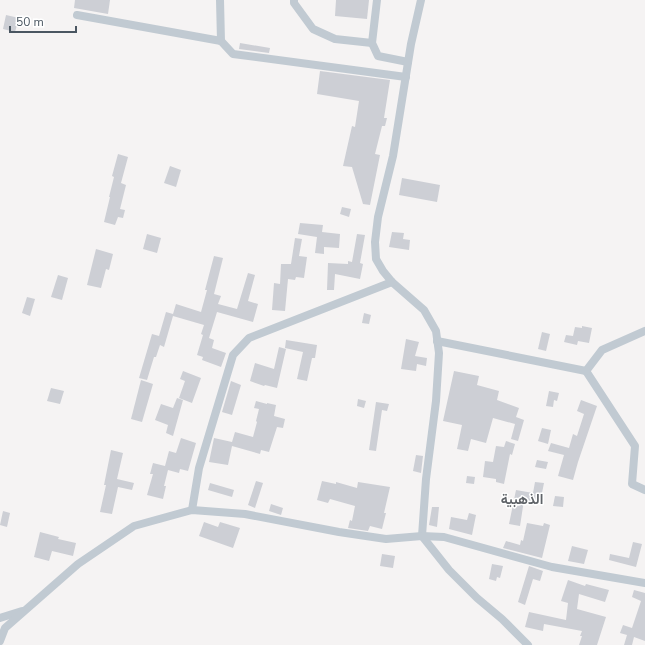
<svg xmlns="http://www.w3.org/2000/svg" width="645" height="645" viewBox="0 0 645 645" font-family="'Nunito Sans',Vazirmatn,sans-serif">
  <style>
    .building { fill: #cdcfd5 }
    .lines { fill: none; stroke-linecap: round; stroke-linejoin: round }
    .minor { stroke: #c1cad2; stroke-width: 8 }
    .labels { text-anchor: middle; stroke-width: 3; stroke-linejoin: round; paint-order: stroke }
    .quarter-label { font-size: 14px; font-weight: bold; fill: #5f6368; stroke: #fff }
  </style>
  <rect width="100%" height="100%" fill="#f5f3f3"/>
  <g class="building">
    <polygon points="75,0 110,0 108,14 74,8"/>
    <polygon points="336,0 369,0 367,19 335,16"/>
    <polygon points="6,15 19,18 15,32 3,29"/>
    <polygon points="240,43 270,48 269,53 239,49"/>
    <polygon points="320,71 390,80 384,118 387,118 385,126 382,126 375,154 380,155 370,205 363,204 352,167 343,166 352,126 355,127 359,101 317,94"/>
    <polygon points="118,154 128,157 121,183 126,185 120,209 125,210 123,218 118,217 115,225 104,222 110,197 109,197 114,177 112,176"/>
    <polygon points="170,166 181,170 176,187 164,183"/>
    <polygon points="402,178 440,185 437,202 399,195"/>
    <polygon points="342,207 351,209 349,217 340,214"/>
    <polygon points="300,223 323,225 322,232 340,234 339,248 324,247 324,254 315,253 317,237 298,234"/>
    <polygon points="392,232 404,233 403,239 410,240 409,250 389,247"/>
    <polygon points="147,234 161,238 157,253 143,249"/>
    <polygon points="357,234 365,235 360,263 363,264 360,279 335,274 334,290 327,290 328,263 348,264 348,261 352,262"/>
    <polygon points="295,238 302,239 299,256 307,257 304,278 296,277 295,280 288,279 285,311 272,310 274,283 280,284 281,264 291,264"/>
    <polygon points="96,249 113,254 109,270 106,269 101,288 87,285"/>
    <polygon points="214,256 223,258 214,294 221,296 218,304 237,309 248,273 255,275 248,301 258,304 253,322 217,312 209,338 214,340 212,348 226,353 221,367 202,360 203,357 197,355 203,335 201,334 204,325 173,316 164,347 160,345 156,357 154,357 147,380 139,378 152,334 159,336 166,312 173,314 176,304 201,312 207,290 205,290"/>
    <polygon points="58,275 68,278 62,300 51,297"/>
    <polygon points="27,297 35,299 30,316 22,313"/>
    <polygon points="364,313 371,315 369,324 362,323"/>
    <polygon points="582,326 592,328 589,343 578,341 577,345 564,342 566,335 573,336 575,327 582,328"/>
    <polygon points="542,332 550,334 546,351 538,349"/>
    <polygon points="406,339 419,342 415,356 427,358 426,366 417,364 416,371 401,369"/>
    <polygon points="286,340 317,345 315,358 312,358 307,381 297,379 303,352 285,348"/>
    <polygon points="279,347 286,349 277,388 265,385 264,386 250,381 255,363 274,369"/>
    <polygon points="183,371 201,378 192,403 179,398 185,381 180,379"/>
    <polygon points="454,371 479,376 477,385 499,391 497,400 519,408 516,417 524,420 518,441 511,439 515,424 493,418 486,443 471,439 468,451 457,449 462,425 443,421"/>
    <polygon points="141,380 153,384 142,422 131,419"/>
    <polygon points="231,381 241,385 232,415 222,412"/>
    <polygon points="51,388 64,391 60,404 47,401"/>
    <polygon points="549,391 559,393 557,401 554,400 553,407 546,406"/>
    <polygon points="177,398 183,400 173,436 166,433 168,425 155,420 161,404 173,408"/>
    <polygon points="358,399 366,401 364,408 357,406"/>
    <polygon points="581,400 597,406 578,462 573,480 558,476 564,455 548,451 551,443 569,448 573,434 577,436 584,414 577,411"/>
    <polygon points="256,401 267,404 267,403 276,405 274,416 285,419 283,428 277,427 269,452 261,450 260,454 232,446 228,465 209,462 214,438 232,442 235,432 253,437 257,422 256,421 259,409 254,408"/>
    <polygon points="376,402 389,404 387,411 382,410 376,451 369,450"/>
    <polygon points="542,428 551,430 548,444 538,441"/>
    <polygon points="181,438 196,443 188,471 180,469 179,473 168,470 164,486 166,486 163,499 147,495 153,474 150,474 153,463 165,466 169,451 176,453"/>
    <polygon points="506,441 515,444 512,455 510,454 504,484 496,482 496,479 483,477 485,461 493,462 496,446 504,447"/>
    <polygon points="111,450 123,453 117,479 134,483 132,490 118,487 112,514 100,512 106,485 104,485"/>
    <polygon points="416,455 423,456 421,473 413,471"/>
    <polygon points="537,460 548,462 546,469 535,467"/>
    <polygon points="467,476 475,477 474,484 466,483"/>
    <polygon points="256,481 263,483 255,508 248,505"/>
    <polygon points="322,481 336,484 336,482 357,488 358,482 390,487 384,513 386,513 382,529 370,526 368,531 348,528 350,520 352,521 355,506 330,499 328,503 317,500"/>
    <polygon points="535,482 544,483 540,503 524,500 520,526 509,524 516,490 533,493"/>
    <polygon points="210,483 234,490 232,497 208,490"/>
    <polygon points="555,496 564,497 563,507 553,506"/>
    <polygon points="271,504 283,508 281,515 269,511"/>
    <polygon points="432,507 439,507 437,527 429,525"/>
    <polygon points="3,511 10,513 7,527 0,525"/>
    <polygon points="469,513 476,515 472,535 449,529 451,517 467,520"/>
    <polygon points="204,522 218,527 220,522 240,528 233,548 199,536"/>
    <polygon points="527,523 543,526 544,523 550,525 542,558 503,548 506,541 520,545 521,540 523,541"/>
    <polygon points="40,532 59,537 58,539 76,543 73,556 52,551 49,561 34,557"/>
    <polygon points="633,542 642,544 636,567 609,560 610,554 629,558"/>
    <polygon points="572,546 588,550 584,564 568,561"/>
    <polygon points="382,554 395,556 393,568 380,566"/>
    <polygon points="492,564 503,566 500,578 497,577 496,581 489,579"/>
    <polygon points="529,566 543,571 540,581 533,579 525,605 518,602"/>
    <polygon points="568,580 585,586 586,584 609,590 605,602 579,594 577,609 606,617 597,645 579,645 582,636 580,636 582,631 544,624 543,631 525,627 529,612 566,620 568,603 561,601"/>
    <polygon points="634,590 645,593 645,641 634,637 632,645 624,645 627,635 620,633 623,625 632,628 641,601 632,597"/>
  </g>
  <g class="lines">
    <g class="minor">
      <polyline points="220,0 221,41"/>
      <polyline points="294,0 294,3 313,29 335,39 372,43"/>
      <polyline points="377,0 372,43 378,56 408,62"/>
      <polyline points="421,0 411,44 393,156 378,217 375,242 376,259 383,271 392,282 424,310 436,331 439,353 436,401 426,479 422,536 449,570 477,598 502,619 528,645"/>
      <polyline points="77,15 221,41 233,54 406,77"/>
      <polyline points="645,331 602,350 586,371 635,446 632,484 645,490"/>
      <polyline points="437,341 586,371"/>
      <polyline points="192,510 199,468 233,355 249,338 392,282"/>
      <polyline points="0,618 22,611"/>
      <polyline points="0,641 5,628 78,564 134,526 192,510 245,514 339,532 386,539 422,536 444,537 552,567 645,583"/>
    </g>
  </g>
  <g class="labels">
    <g class="quarter-label">
      <text x="522" y="504">الذهبية</text>
    </g>
  </g>
  <path d="M10 26v6h66v-6" fill="none" stroke="#4a5661" stroke-width="2"/>
  <text x="16" y="26" font-size="12" fill="#4a5661" stroke="#ffffff" stroke-width="3" paint-order="stroke">50 m</text>
</svg>
